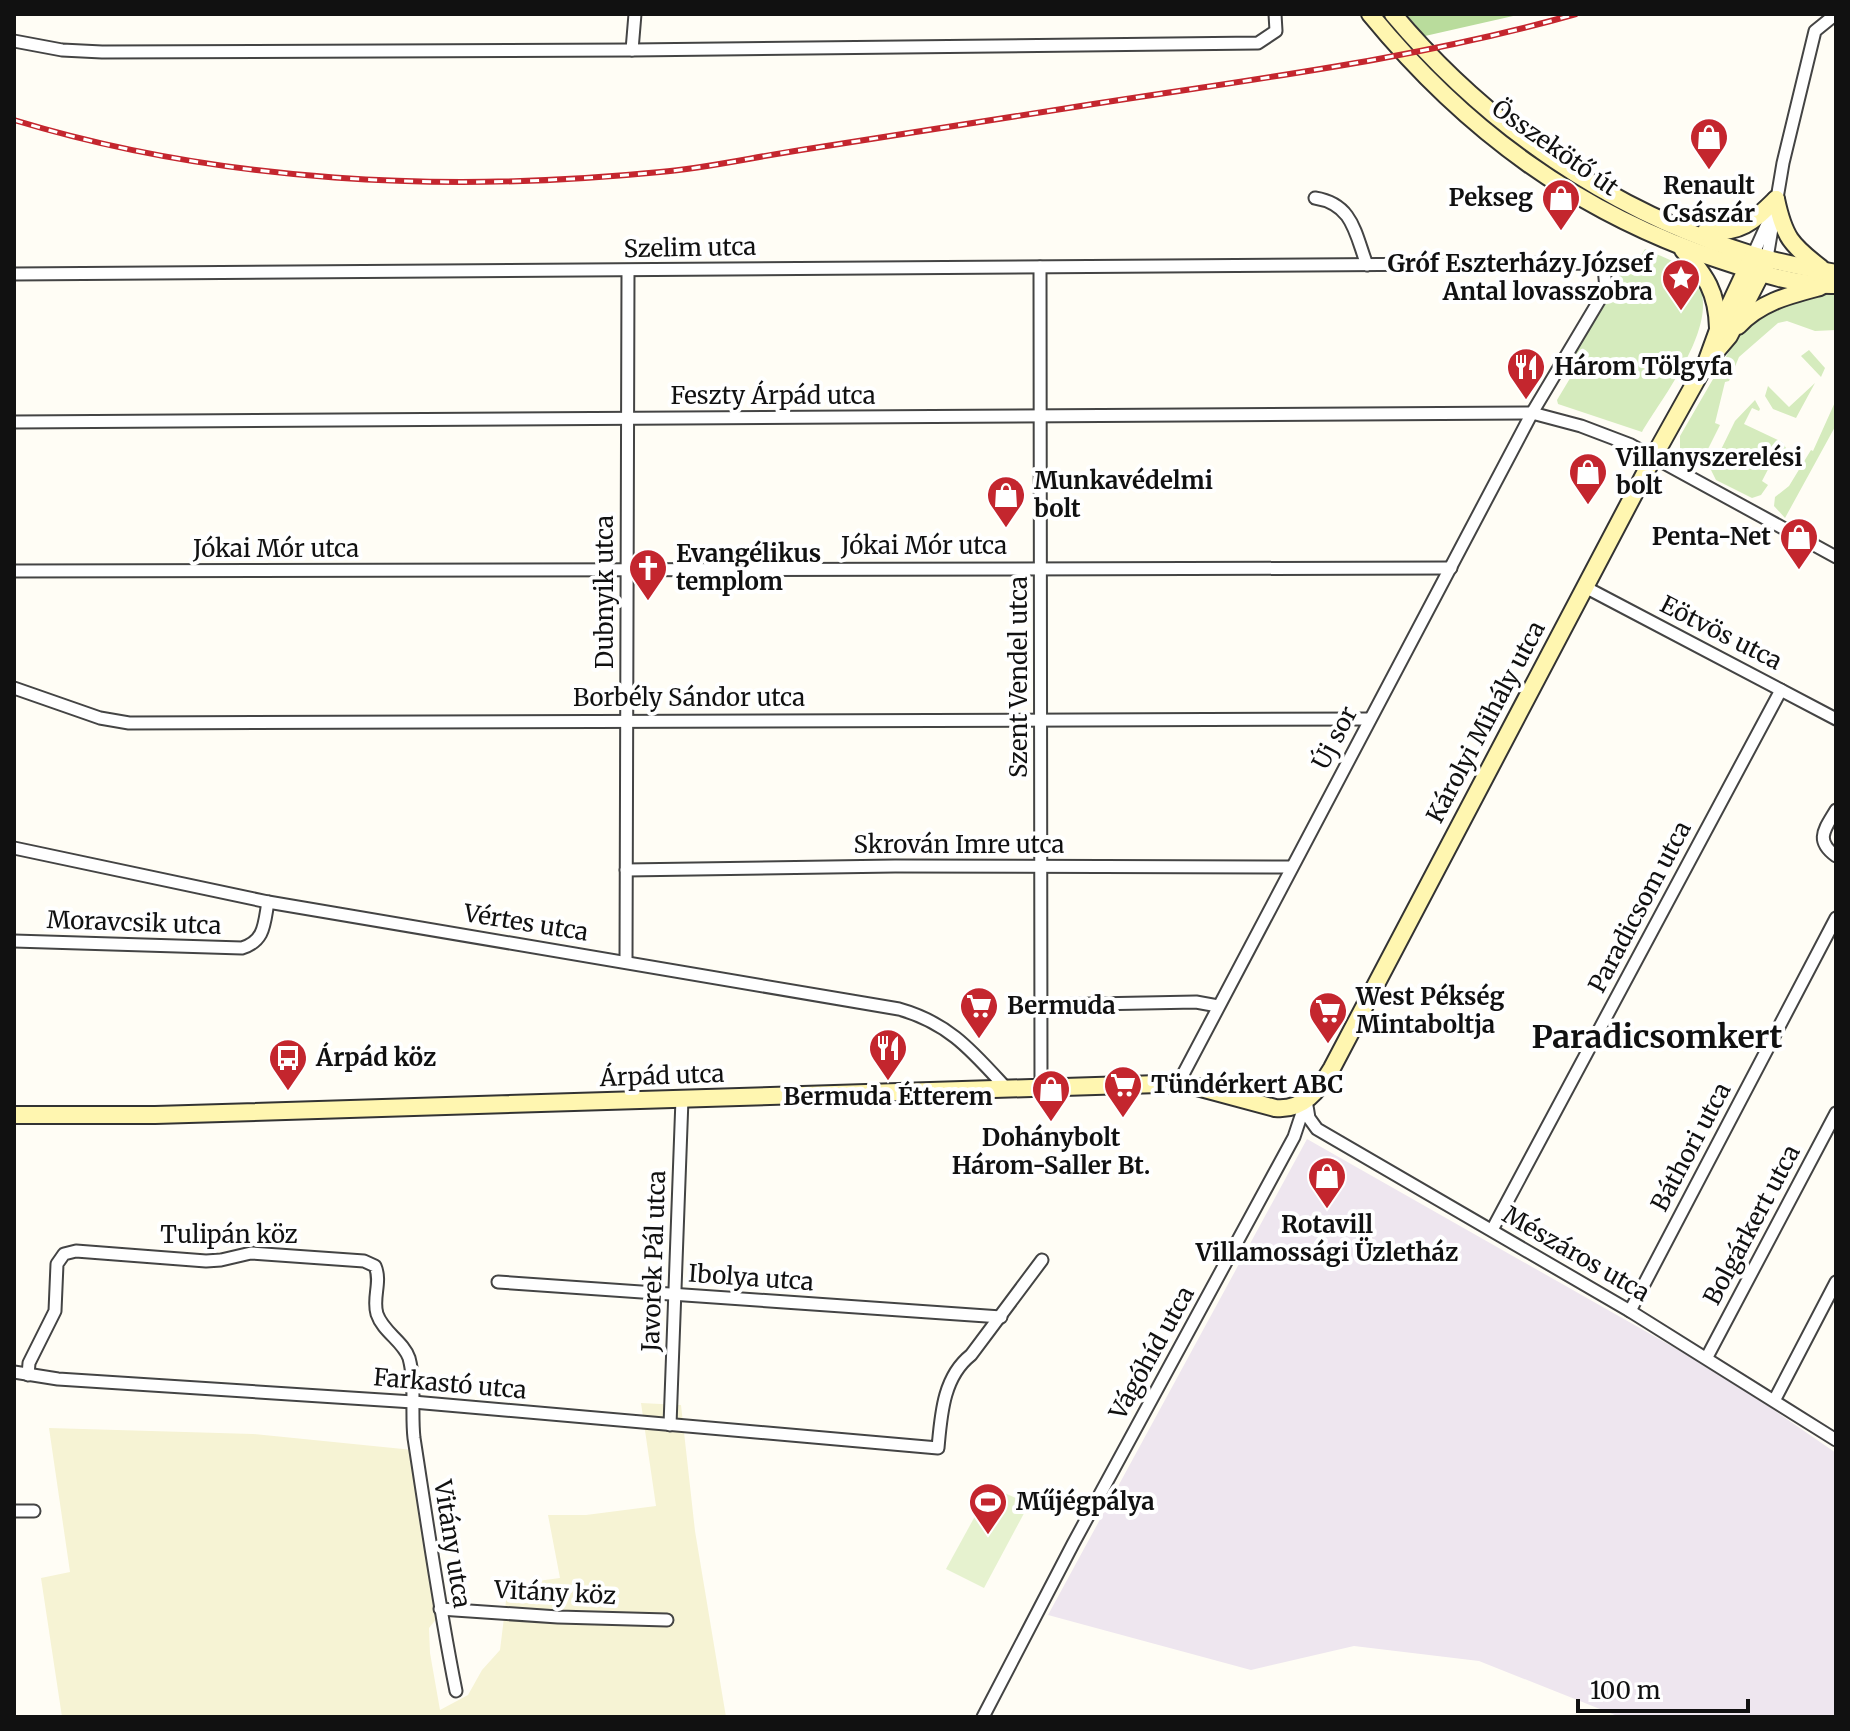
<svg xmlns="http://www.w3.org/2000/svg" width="1850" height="1731" viewBox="0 0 1850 1731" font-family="Merriweather,serif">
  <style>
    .industrial { fill: #eee6ef }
    .farmland { fill: #f6f3d4 }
    .green { fill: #d5ebbd }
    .forest { fill: #b9dc9c }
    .pitch { fill: #e6f2cf }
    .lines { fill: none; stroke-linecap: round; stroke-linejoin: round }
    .street-casing { stroke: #444; stroke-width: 15 }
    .secondary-casing { stroke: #333; stroke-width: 20 }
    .street { stroke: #fff; stroke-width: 11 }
    .secondary { stroke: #fff6b0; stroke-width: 16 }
    .rail-casing { stroke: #c4262e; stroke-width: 6 }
    .rail { stroke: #fff; stroke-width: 3; stroke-dasharray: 9; stroke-linecap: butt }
    .labels { text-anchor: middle; stroke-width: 8; stroke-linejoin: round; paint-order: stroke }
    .street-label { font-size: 24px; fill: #111; stroke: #fff }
    .poi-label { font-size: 24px; font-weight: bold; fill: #111; stroke: #fff; text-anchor: start }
    .district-label { font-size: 32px; font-weight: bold; fill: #111; stroke: #fff }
  </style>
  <rect width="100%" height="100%" fill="#fffdf5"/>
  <polygon class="industrial" points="1307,1139 1726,1377 1836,1453 1836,1717 1620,1717 1479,1661 1354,1646 1251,1670 1048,1615"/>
  <polygon class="farmland" points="641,1403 681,1405 695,1531 726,1717 62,1717 41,1578 70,1572 49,1428 253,1434 413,1450 441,1613 429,1628 430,1653 440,1710 468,1695 482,1670 500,1650 508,1585 560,1578 548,1515 586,1515 656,1506"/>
  <g class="green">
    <path d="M1645,249C1661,257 1681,262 1693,276C1728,316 1662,397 1642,432L1558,404L1557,400L1572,375L1564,370L1621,273L1628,276Z"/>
    <polygon points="1825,292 1836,293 1836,330 1815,331 1787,321 1778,323 1739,357 1729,381 1725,382 1715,423 1720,425 1703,459 1688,465 1680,462 1680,436 1738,336 1758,316 1781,305 1787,305 1789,298"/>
    <polygon points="1809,350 1825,368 1821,377 1801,356"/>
    <polygon points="1815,383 1796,418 1773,409 1765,396 1768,386 1789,407"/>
    <polygon points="1755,400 1760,409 1759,411 1752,408 1744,424 1782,442 1786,448 1784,455 1777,452 1762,481 1768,485 1761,495 1752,498 1716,480 1711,470 1735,421"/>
    <polygon points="1836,400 1836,425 1785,518 1774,506 1775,497 1789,486 1811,450 1813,451"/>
  </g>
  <polygon class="forest" points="1406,14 1522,14 1425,36"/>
  <polygon class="pitch" points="991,1487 1029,1504 984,1588 946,1569"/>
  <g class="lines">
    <g class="street-casing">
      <g id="street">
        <polyline points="14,41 62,50 102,52 632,50 1258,43 1276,31 1275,14"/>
        <polyline points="632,50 635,14"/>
        <path d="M1315,198C1353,204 1355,233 1367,265"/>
        <polyline points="1753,255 1768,222"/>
        <polyline points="1767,258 1783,163 1815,31 1836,14"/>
        <polyline points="1040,267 1041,1087"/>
        <polyline points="14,274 1591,263 1604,267 1606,289 1532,413 1178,1084"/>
        <polyline points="14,422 1532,413 1581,426 1631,445 1836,557"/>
        <polyline points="14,571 1451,568"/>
        <polyline points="1585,587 1836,719"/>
        <polyline points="14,688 100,718 129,723 1370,719"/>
        <path d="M1836,810C1825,829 1814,840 1836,856"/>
        <path d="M14,848L268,902L899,1009C949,1023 972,1051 1006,1088"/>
        <polyline points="626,870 895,866 1292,867"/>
        <path d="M14,941L242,948C265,941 264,924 268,902"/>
        <polyline points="626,962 628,271"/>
        <polyline points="1041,1005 1196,1002 1218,1006"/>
        <polyline points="1307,1106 1309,1118 1317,1129 1630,1311 1836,1440"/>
        <polyline points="1492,1230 1781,690"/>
        <polyline points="498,1282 1001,1317"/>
        <polyline points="1630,1311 1836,918"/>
        <polyline points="1707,1357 1836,1113"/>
        <path d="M14,1372L58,1379L413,1402L938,1448C941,1415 943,1377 971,1355L1042,1260"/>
        <path d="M28,1375L29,1363L55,1311L57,1264L64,1254L76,1251L206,1261L221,1260L251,1253L364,1261L375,1266C382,1282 372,1298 377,1314C383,1332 403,1341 409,1358C416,1384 411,1412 414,1438C427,1522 439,1607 456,1691"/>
        <polyline points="1775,1399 1836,1282"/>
        <polyline points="670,1425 682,1099"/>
        <polyline points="14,1511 34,1511"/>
        <polyline points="440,1609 558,1617 667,1620"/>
        <polyline points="983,1717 1073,1544 1294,1137 1306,1101"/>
      </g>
    </g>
    <g class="secondary-casing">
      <g id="secondary">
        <path d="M1370,14C1466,131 1579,214 1723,261C1759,273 1798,286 1836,285"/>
        <path d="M1393,14C1487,126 1612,212 1753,255C1780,263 1808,268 1836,273"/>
        <path d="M1776,199C1784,237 1791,245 1821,268"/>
        <path d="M1705,232C1741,233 1752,223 1776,199"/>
        <path d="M1683,250C1706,276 1717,292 1718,328"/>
        <path d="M1738,326C1760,302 1790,295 1820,287"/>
        <polyline points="1712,356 1729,336 1765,266"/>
        <path d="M14,1115H155L1159,1084L1197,1087L1275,1108C1303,1111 1319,1090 1332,1068L1653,458L1706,363L1718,330L1753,255"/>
      </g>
    </g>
    <use href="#street" class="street"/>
    <use href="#secondary" class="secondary"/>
    <g class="rail-casing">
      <path id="rail" d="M14,120C221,183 446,193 660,172C707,168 754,157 801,150C890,136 979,122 1068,108C1237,81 1411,61 1576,14"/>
    </g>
    <use href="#rail" class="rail"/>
  </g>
  <defs>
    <g id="shop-pin" transform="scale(2)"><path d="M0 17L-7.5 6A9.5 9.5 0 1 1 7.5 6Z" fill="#c4262e" stroke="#fff"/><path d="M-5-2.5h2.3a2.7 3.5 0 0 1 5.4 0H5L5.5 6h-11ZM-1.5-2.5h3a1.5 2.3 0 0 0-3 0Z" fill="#fff"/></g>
    <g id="sight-pin" transform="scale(2)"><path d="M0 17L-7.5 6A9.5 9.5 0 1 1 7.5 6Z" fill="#c4262e" stroke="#fff"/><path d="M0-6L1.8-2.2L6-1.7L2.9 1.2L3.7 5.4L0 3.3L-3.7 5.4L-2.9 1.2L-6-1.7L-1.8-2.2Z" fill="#fff"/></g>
    <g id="restaurant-pin" transform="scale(2)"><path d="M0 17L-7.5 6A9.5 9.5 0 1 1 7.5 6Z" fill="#c4262e" stroke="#fff"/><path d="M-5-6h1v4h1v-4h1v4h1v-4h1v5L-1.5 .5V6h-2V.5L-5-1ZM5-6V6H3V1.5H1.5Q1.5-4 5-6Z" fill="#fff"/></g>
    <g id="church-pin" transform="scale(2)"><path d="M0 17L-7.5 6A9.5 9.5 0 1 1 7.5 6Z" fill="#c4262e" stroke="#fff"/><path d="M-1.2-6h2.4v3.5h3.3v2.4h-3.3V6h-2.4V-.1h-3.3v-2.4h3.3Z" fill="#fff"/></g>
    <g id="supermarket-pin" transform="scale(2)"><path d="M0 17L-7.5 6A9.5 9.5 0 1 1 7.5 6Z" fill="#c4262e" stroke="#fff"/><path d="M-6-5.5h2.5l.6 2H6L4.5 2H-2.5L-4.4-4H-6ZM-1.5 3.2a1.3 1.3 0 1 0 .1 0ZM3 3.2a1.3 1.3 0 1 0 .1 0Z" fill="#fff"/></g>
    <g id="bus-pin" transform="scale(2)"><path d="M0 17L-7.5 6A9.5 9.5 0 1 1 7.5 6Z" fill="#c4262e" stroke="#fff"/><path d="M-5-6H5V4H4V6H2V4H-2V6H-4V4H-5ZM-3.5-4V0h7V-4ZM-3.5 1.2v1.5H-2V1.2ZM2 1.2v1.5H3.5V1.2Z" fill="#fff"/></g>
    <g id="stadium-pin" transform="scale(2)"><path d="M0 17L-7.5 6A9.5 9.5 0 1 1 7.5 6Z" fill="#c4262e" stroke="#fff"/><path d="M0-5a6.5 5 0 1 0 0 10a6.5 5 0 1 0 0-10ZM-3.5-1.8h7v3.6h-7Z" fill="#fff"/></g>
  </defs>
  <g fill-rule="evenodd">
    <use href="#shop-pin" x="1709" y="137"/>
    <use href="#shop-pin" x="1561" y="198"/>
    <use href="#sight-pin" x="1681" y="278"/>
    <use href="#restaurant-pin" x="1526" y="367"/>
    <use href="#shop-pin" x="1588" y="472"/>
    <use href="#shop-pin" x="1006" y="495"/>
    <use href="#shop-pin" x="1799" y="537"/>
    <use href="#church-pin" x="648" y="568"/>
    <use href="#supermarket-pin" x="979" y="1006"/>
    <use href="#supermarket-pin" x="1328" y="1011"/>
    <use href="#restaurant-pin" x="888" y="1048"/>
    <use href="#bus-pin" x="288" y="1058"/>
    <use href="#supermarket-pin" x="1123" y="1085"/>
    <use href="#shop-pin" x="1051" y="1089"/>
    <use href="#shop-pin" x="1327" y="1176"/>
    <use href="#stadium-pin" x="988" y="1502"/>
  </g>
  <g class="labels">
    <g class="street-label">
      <text transform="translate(1555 148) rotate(35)" y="8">Összekötő út</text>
      <text transform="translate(690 248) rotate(-1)" y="8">Szelim utca</text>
      <text x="773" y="404">Feszty Árpád utca</text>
      <text x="924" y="554">Jókai Mór utca</text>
      <text x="276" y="557">Jókai Mór utca</text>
      <text transform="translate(605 592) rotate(-90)" y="8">Dubnyik utca</text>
      <text transform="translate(1721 633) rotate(27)" y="8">Eötvös utca</text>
      <text transform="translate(1019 677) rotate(-90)" y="8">Szent Vendel utca</text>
      <text x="689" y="706">Borbély Sándor utca</text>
      <text transform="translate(1486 722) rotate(-62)" y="8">Károlyi Mihály utca</text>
      <text transform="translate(1335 738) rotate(-62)" y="8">Új sor</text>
      <text x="959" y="853">Skrován Imre utca</text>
      <text transform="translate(1640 907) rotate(-62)" y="8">Paradicsom utca</text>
      <text transform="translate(134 923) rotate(2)" y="8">Moravcsik utca</text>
      <text transform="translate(526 923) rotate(9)" y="8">Vértes utca</text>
      <text transform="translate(662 1076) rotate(-2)" y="8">Árpád utca</text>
      <text transform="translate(1691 1147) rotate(-62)" y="8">Báthori utca</text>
      <text transform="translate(1752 1225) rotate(-62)" y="8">Bolgárkert utca</text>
      <text x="229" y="1243">Tulipán köz</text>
      <text transform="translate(1576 1254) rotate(30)" y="8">Mészáros utca</text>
      <text transform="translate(654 1261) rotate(-88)" y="8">Javorek Pál utca</text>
      <text transform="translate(751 1278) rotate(4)" y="8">Ibolya utca</text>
      <text transform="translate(1152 1353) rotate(-61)" y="8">Vágóhíd utca</text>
      <text transform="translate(450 1384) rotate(5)" y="8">Farkastó utca</text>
      <text transform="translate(452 1544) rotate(81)" y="8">Vitány utca</text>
      <text transform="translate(555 1593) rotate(3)" y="8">Vitány köz</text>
    </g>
    <g class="poi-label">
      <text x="1709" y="194" text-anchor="middle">Renault<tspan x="1709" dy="28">Császár</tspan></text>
      <text x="1533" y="206" text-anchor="end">Pekseg</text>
      <text x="1653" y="272" text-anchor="end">Gróf Eszterházy József<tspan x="1653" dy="28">Antal lovasszobra</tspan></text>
      <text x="1554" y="375">Három Tölgyfa</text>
      <text x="1616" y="466">Villanyszerelési<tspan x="1616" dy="28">bolt</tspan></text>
      <text x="1034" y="489">Munkavédelmi<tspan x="1034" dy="28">bolt</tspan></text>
      <text x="1771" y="545" text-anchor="end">Penta-Net</text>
      <text x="676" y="562">Evangélikus<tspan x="676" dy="28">templom</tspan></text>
      <text x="1356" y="1005">West Pékség<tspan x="1356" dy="28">Mintaboltja</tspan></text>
      <text x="1007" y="1014">Bermuda</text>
      <text x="316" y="1066">Árpád köz</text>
      <text x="1151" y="1093">Tündérkert ABC</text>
      <text x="888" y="1105" text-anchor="middle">Bermuda Étterem</text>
      <text x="1051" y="1146" text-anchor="middle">Dohánybolt<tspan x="1051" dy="28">Három-Saller Bt.</tspan></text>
      <text x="1327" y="1233" text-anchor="middle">Rotavill<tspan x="1327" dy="28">Villamossági Üzletház</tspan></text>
      <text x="1016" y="1510">Műjégpálya</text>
    </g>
    <g class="district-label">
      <text x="1657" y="1048">Paradicsomkert</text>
    </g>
  </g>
  <rect width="1850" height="1731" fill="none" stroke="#111111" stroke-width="32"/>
  <path d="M1578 1699v12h170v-12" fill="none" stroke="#111111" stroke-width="4"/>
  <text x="1590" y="1699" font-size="24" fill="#111111" stroke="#ffffff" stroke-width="6" paint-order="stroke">100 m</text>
</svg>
